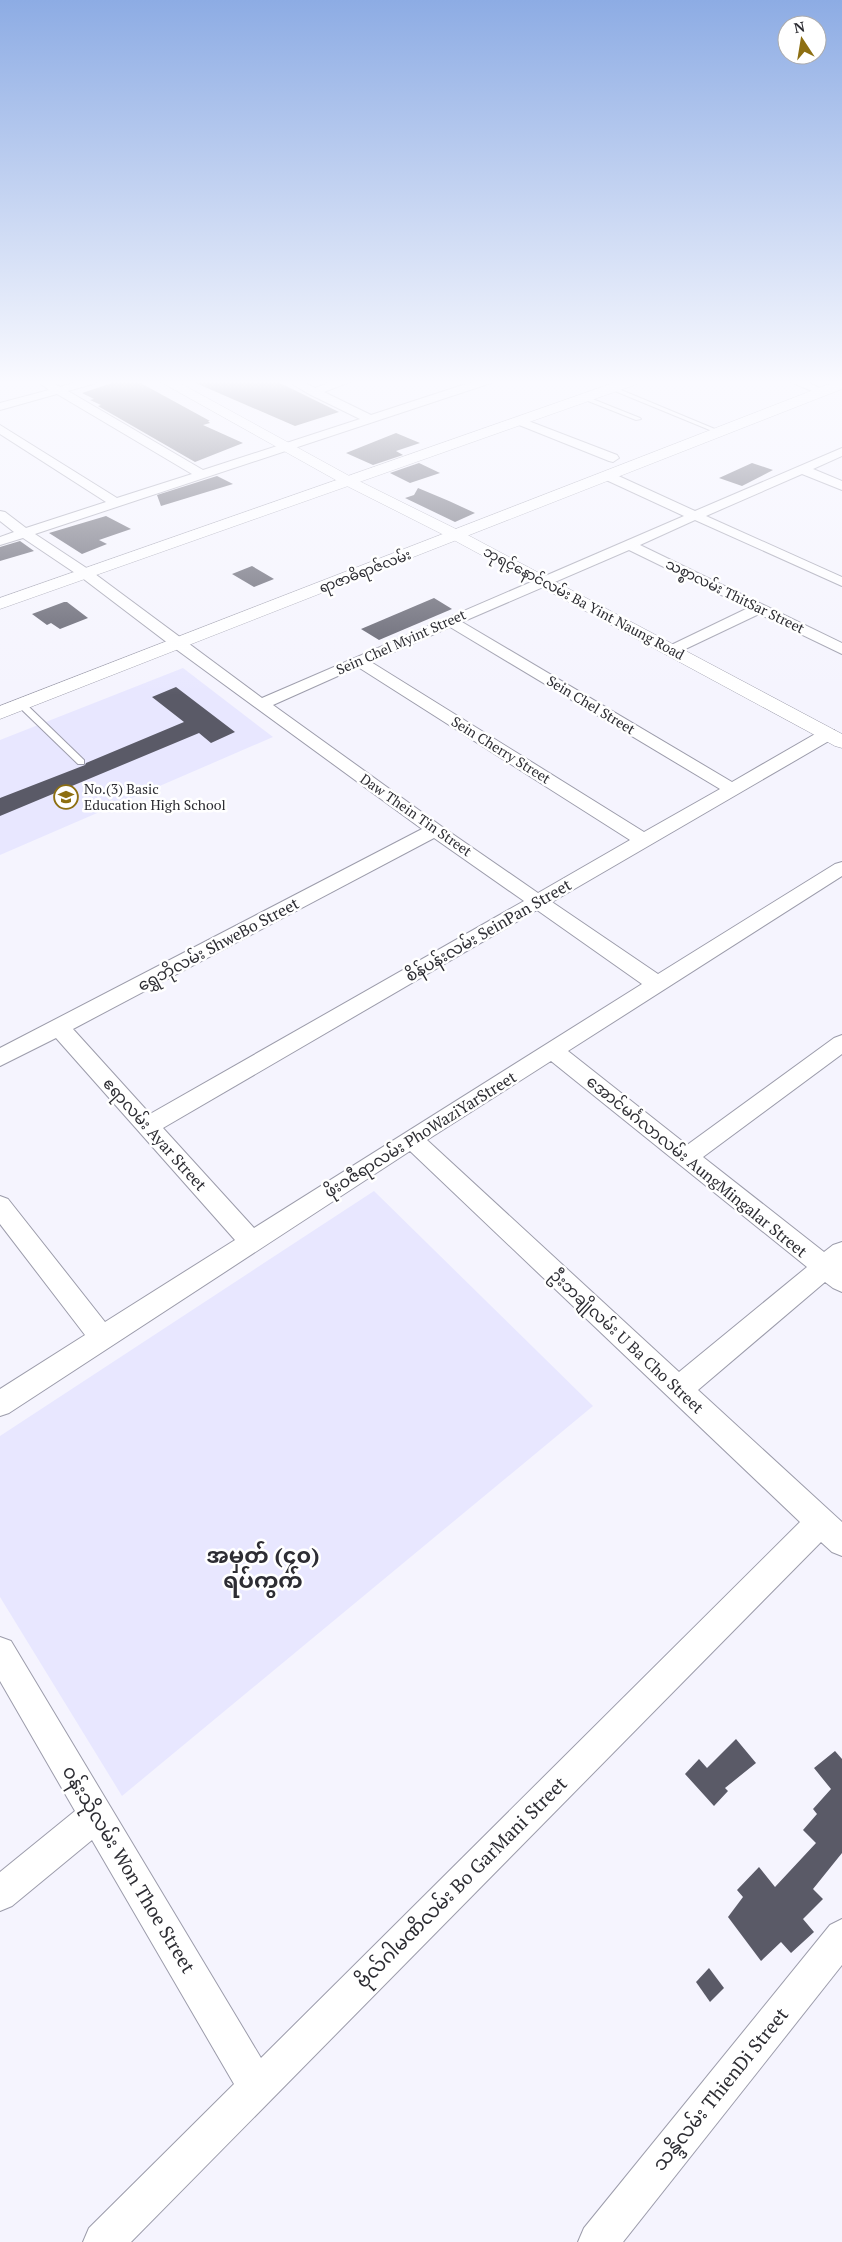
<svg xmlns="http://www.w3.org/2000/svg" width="842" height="2242" viewBox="0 0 842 2242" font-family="'PT Serif','Noto Sans Myanmar',serif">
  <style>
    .built { fill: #e8e7ff }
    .building { fill: #5a5a67 }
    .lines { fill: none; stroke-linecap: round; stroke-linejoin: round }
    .service-casing { stroke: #9c9cab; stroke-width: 2 }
    .minor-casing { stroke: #9c9cab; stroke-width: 2 }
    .tertiary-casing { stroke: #9c9cab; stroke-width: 1 }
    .secondary-casing { stroke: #9c9cab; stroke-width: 1 }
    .service { fill: #fff; fill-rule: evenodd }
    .minor { fill: #fff; fill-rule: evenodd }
    .tertiary { fill: #fff; fill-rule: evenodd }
    .secondary { fill: #fff; fill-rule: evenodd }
    .labels { text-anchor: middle; stroke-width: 5; stroke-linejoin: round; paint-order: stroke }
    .far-street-label { font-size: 14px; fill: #2d2d33; stroke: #fff }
    .far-poi-label { font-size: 14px; fill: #2d2d33; stroke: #fff; text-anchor: start }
    .street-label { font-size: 16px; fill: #2d2d33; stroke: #fff }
    .near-street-label { font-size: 19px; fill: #2d2d33; stroke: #fff }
    .near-quarter-label { font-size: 22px; font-weight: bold; fill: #2d2d33; stroke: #fff }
  </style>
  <rect width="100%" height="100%" fill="#f5f4fe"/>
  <g class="built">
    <polygon points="183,668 273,737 0,855 0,740"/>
    <polygon points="374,1191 593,1406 122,1796 0,1597 0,1436"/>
  </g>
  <g class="building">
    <polygon points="118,381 137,381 210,421 208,421 210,423 203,425 243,443 195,462 98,406 101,405 90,400 94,399 82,393"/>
    <polygon points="191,381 276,381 339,412 295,426"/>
    <polygon points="396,433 420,443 396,451 403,455 373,465 346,453"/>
    <polygon points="419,463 440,473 410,483 390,473"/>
    <polygon points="752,463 773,470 742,486 719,478"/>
    <polygon points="217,476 233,484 161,506 157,495"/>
    <polygon points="418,488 449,501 475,513 455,522 405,498 414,495"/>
    <polygon points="106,516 131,529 99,540 107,544 82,554 49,533"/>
    <polygon points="20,541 34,551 0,561 0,547"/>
    <polygon points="252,566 274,579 254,587 232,574"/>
    <polygon points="434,598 452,609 379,640 361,629"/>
    <polygon points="64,602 67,602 88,618 60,629 51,623 47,625 32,614"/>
    <polygon points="176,687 235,732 211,743 199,733 0,816 0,798 85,765 86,763 184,722 152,697"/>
    <polygon points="736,1739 756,1763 725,1788 728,1791 714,1806 685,1774 699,1759 707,1768"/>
    <polygon points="835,1751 842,1759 842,1853 813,1889 823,1899 803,1919 814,1932 791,1953 781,1942 761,1961 728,1917 743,1897 737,1890 759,1867 775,1887 816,1843 803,1830 817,1814 813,1809 831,1789 814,1768"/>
    <polygon points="709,1968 724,1988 710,2002 696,1982"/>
  </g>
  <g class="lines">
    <g class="service-casing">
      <g id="service">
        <polygon points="610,387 614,387 722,432 717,433 610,389"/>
        <polygon points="585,396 640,418 641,419 636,420 583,399"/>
        <polygon points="19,703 25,703 84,760 84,764 78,764 19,707"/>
      </g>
    </g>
    <g class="minor-casing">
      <g id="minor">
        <path d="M37,381H50L60,387L79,381H97L96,383L68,391L203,470L360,419L309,394L287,381H301L315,388L335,381H352L324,392L371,415L475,381H492L491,383L35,534L91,571L262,698L684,516L604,479L602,476L604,473H612L695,511L842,448V456L813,469L842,481V490L802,474L706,516L842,577V586L695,520L640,545L842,643V654L759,614L677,653H667L664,650L667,647L748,608L629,550L462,622L732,782L822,730H834L836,734L834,738L552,902L658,974L835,864L842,862V876L568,1051L687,1145L834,1038L842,1035V1054L703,1157L824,1252L833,1245L842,1242V1292L833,1288L825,1282L698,1390L842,1522V1556L832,1552L821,1542L131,2242H83L89,2228L234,2084L92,1840L12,1906L0,1911V1872L75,1811L0,1681V1637L11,1641L261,2058L800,1522L410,1151L9,1413L0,1416V1389L85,1335L0,1224V1196L8,1199L105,1322L235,1240L56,1038L0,1066V1048L422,829L173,647L81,577L23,538L0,545V537L14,532L0,521V511L5,512L26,528L106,502L0,434V425L117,498L192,474L57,394L0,410V403L49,390ZM450,627L720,789L644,832L371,662ZM358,667L630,840L538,893L441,826L273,705ZM434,838L524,901L150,1114L73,1029ZM537,910L642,984L254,1228L163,1128ZM551,1061L807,1267L679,1372L427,1140Z"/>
        <polygon points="788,381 804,381 829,392 823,395 819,394"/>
        <polygon points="518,417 617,455 619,458 613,462 609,461 514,423 512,421"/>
        <polygon points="842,1919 842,1965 623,2242 578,2242 584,2228 830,1925"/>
      </g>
    </g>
    <g class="tertiary-casing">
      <g id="tertiary">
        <polygon points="619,381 639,381 637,384 0,609 0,598"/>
        <polygon points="837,381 842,381 842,389 0,719 0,706"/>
      </g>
    </g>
    <g class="secondary-casing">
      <polygon id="secondary" points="159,381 176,381 353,478 462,532 842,734 842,748 835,746 450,538 343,484"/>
    </g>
    <use href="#service" class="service"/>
    <use href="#minor" class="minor"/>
    <use href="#tertiary" class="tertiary"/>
    <use href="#secondary" class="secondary"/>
  </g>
  <linearGradient id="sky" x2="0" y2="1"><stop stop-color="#8dace4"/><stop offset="0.55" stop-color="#fafaff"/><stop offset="1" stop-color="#fafaff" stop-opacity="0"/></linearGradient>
  <rect width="842" height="695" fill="url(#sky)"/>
  <defs>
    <g id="school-ring" transform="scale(1.25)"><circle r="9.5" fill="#fff" stroke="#8d6f12" stroke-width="1.5"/><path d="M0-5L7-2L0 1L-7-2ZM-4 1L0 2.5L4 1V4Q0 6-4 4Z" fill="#8d6f12"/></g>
  </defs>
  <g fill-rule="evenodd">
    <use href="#school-ring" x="66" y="797"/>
  </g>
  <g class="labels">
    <g class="far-street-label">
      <text transform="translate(365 571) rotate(-21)" y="5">ရာဇာဓိရာဇ်လမ်း</text>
      <text transform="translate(735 596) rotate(26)" y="5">သစ္စာလမ်း ThitSar Street</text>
      <text transform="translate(584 603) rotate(28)" y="5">ဘုရင့်နောင်လမ်း Ba Yint Naung Road</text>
      <text transform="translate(401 642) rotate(-24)" y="5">Sein Chel Myint Street</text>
      <text transform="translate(591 705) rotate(31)" y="5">Sein Chel Street</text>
      <text transform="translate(501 750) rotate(32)" y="5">Sein Cherry Street</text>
      <text transform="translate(416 815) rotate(35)" y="5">Daw Thein Tin Street</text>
    </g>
    <g class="far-poi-label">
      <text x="84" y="794">No.(3) Basic<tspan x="84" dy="16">Education High School</tspan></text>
    </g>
    <g class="street-label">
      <text transform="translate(488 930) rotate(-30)" y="6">စိန်ပန်းလမ်း SeinPan Street</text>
      <text transform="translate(218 944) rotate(-28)" y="6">ရွှေဘိုလမ်း ShweBo Street</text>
      <text transform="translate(155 1134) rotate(48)" y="6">ဧရာလမ်း Ayar Street</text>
      <text transform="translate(420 1134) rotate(-32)" y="6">ဖိုးဝဇီရာလမ်း PhoWaziYarStreet</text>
      <text transform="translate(697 1166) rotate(39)" y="6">အောင်မင်္ဂလာလမ်း AungMingalar Street</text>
      <text transform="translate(627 1341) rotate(43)" y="6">ဦးဘချိုလမ်း U Ba Cho Street</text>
    </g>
    <g class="near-street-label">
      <text transform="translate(129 1869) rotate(59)" y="7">ဝန်းသိုလမ်း Won Thoe Street</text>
      <text transform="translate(461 1882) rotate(-45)" y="7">ဗိုလ်ဂါမဏိလမ်း Bo GarMani Street</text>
      <text transform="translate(720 2089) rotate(-51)" y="7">သန္ဒိလမ်း ThienDi Street</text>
    </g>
    <g class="near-quarter-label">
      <text x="263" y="1563">အမှတ် (၄၀)<tspan x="263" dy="25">ရပ်ကွက်</tspan></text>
    </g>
  </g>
  <g transform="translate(802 40) rotate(348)"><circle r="24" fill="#ffffff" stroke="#ababad"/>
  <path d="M0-4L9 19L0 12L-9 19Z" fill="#8d6f12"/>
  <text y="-8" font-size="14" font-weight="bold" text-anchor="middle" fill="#2d2d33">N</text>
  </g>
</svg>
